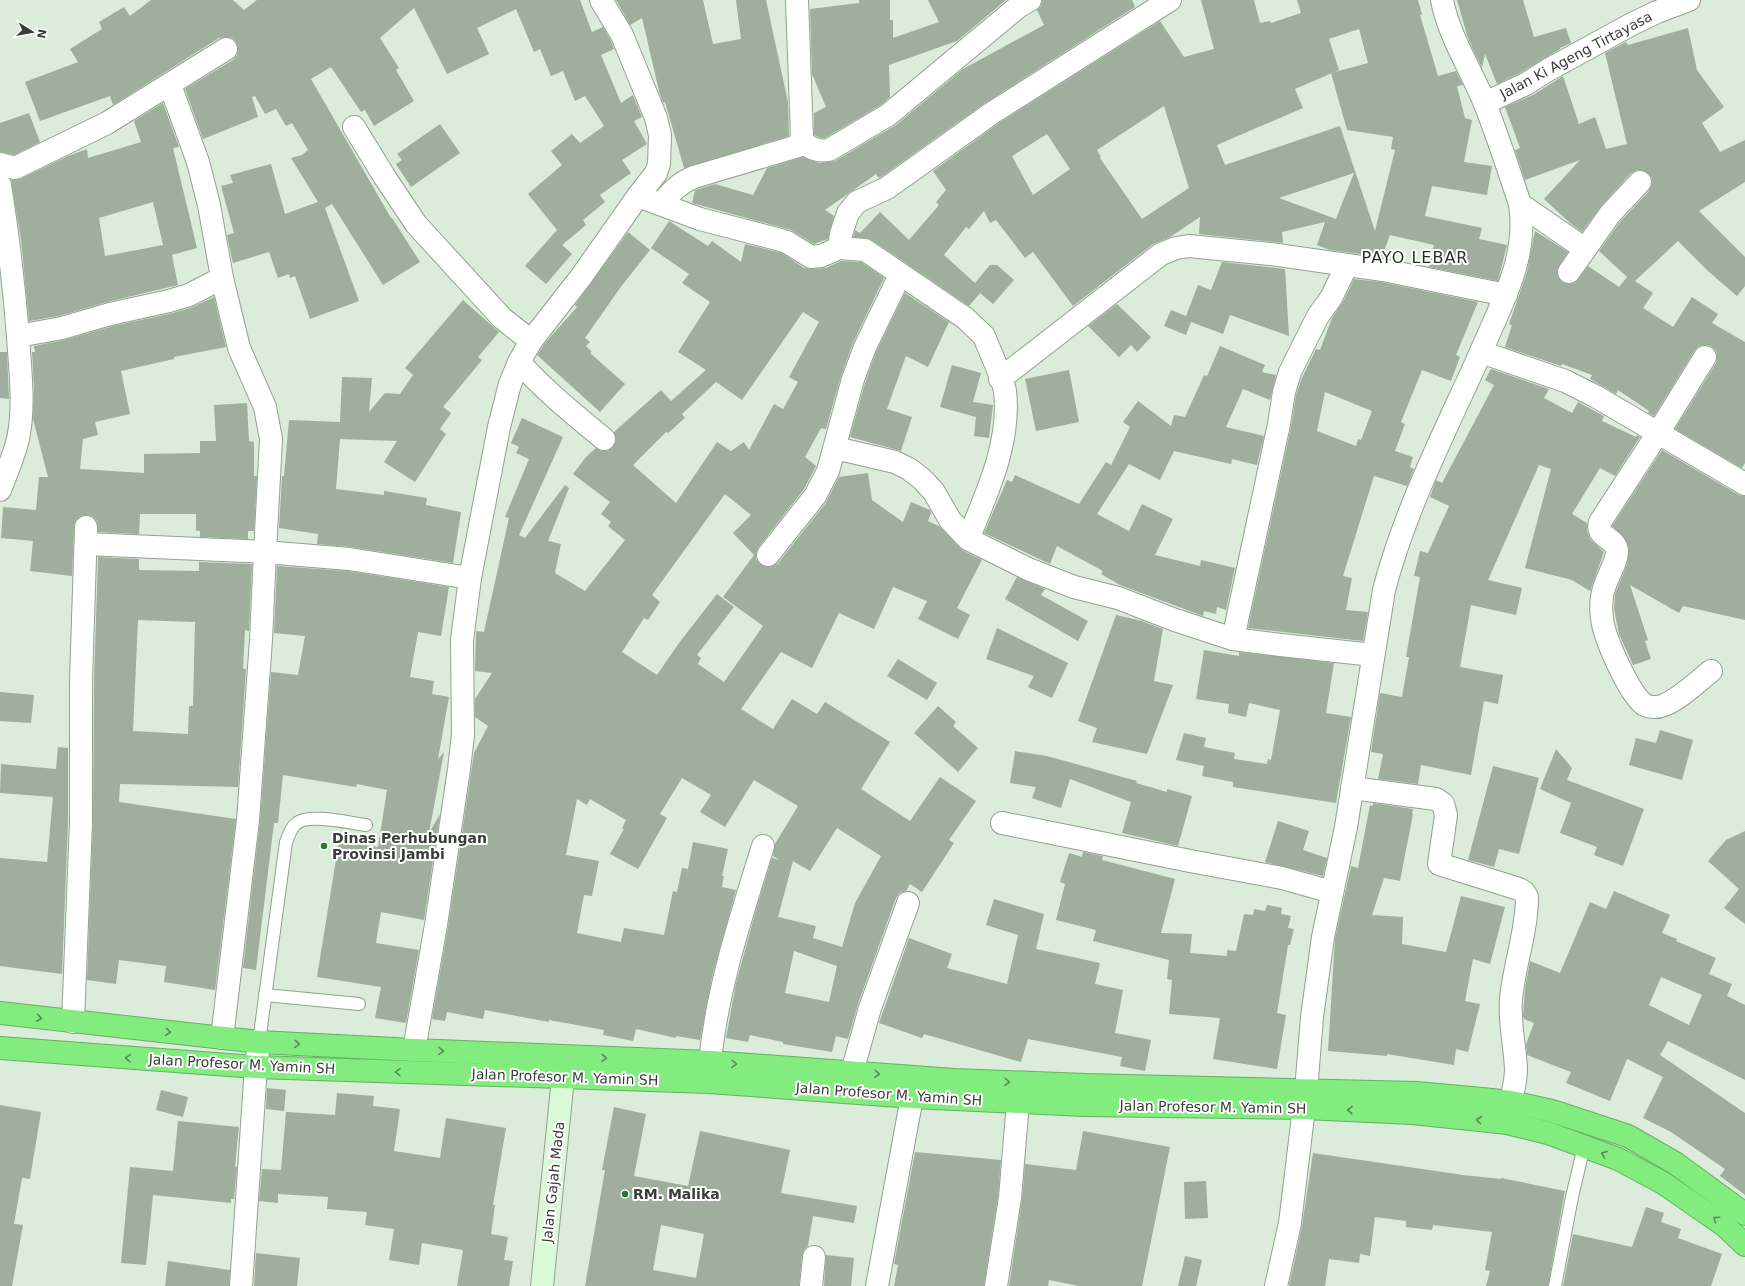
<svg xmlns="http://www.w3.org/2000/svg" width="1745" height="1286" viewBox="0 0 1745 1286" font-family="'DejaVu Sans',sans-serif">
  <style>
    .building { fill: #9fae9d; fill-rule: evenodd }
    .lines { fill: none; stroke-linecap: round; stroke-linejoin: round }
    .lane-casing { stroke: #92a190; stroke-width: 14 }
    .street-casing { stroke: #92a190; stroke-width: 24 }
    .secondary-casing { stroke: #92a190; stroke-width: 24 }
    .highway-casing { stroke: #68af65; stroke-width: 24 }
    .lane { stroke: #fff; stroke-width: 12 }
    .street { stroke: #fff; stroke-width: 22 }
    .secondary { stroke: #daf9d8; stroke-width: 22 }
    .highway { stroke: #82ec7e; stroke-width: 22 }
    .oneway { stroke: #598c57 }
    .poi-dot { fill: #277b27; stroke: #fff; stroke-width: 1.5 }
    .labels { text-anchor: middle; stroke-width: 4; stroke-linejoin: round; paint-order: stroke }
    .street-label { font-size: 14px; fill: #383e37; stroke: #fff }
    .poi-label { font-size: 14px; font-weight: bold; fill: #383e37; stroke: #fff; text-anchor: start }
    .quarter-label { font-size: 16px; letter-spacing: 1px; fill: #253224; stroke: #fff }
  </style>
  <rect width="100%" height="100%" fill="#dbecda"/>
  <g class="building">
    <polygon points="151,0 233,0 244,10 257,0 580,0 592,32 603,27 611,41 614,49 601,55 621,103 633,95 642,117 634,121 647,144 622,160 631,173 600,195 605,202 583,220 586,225 562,245 572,254 546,284 525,266 557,230 528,194 562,165 551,151 572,134 580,143 604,126 585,96 575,101 563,71 551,76 540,49 534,52 516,9 477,28 489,54 447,74 414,8 380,38 399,68 396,70 414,101 374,126 365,110 361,112 331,67 311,79 391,218 392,218 420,262 383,285 332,204 325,208 359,301 310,319 295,276 290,278 289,274 278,278 269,252 233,263 231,255 227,235 234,233 221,186 233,183 230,175 271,164 285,214 318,202 291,158 302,155 308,150 292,123 286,126 276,109 265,114 255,96 252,97 258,117 203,139 185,89 233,60 237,55 238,48 236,42 232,38 226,37 219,38 113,105 110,96 40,121 25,82 78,62 70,49 102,29 99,22 124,7 130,16"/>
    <polygon points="616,0 703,0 713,44 741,39 736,0 766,0 788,102 789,136 684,168 665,102 663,103 659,91 642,18 630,25"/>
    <polygon points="859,0 890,0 890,20 893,20 893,38 939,22 928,0 1006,0 957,41 889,65 890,97 881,105 825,138 820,138 814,135 814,113 826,107 812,74 810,9 859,3"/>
    <polygon points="1042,0 1132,0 1135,7 985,103 881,177 879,178 876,174 825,210 834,216 828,239 814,244 791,230 692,203 695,190 715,184 753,195 767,168 803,157 819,163 835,161 896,125 963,69 1044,25 1037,10 1041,6"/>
    <path d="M1201,0H1254L1260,23L1270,21L1271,23L1301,13L1297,0H1418L1422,14L1420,15L1438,76L1456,71L1463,85L1457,86L1465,118L1472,120L1464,162L1492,166L1487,195L1432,186L1425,216L1482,228L1479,239L1507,245L1498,281L1429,267L1434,245L1390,235L1382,257L1330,250L1317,245L1325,222L1282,232L1283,243L1199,234L1200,217L1170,237L1153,244L1073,306L1033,252L1025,258L996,220L990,223L984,211L969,229L966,227L944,255L975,283L990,265H997L1014,280L993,304L980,293L969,306L872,240L853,237L855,230L860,233L880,212L909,240L939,205L936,202L946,190L933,171L999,123L1160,21L1184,57L1214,49ZM1359,29L1368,63L1331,73L1347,130L1393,137L1391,149L1395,150L1375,231L1340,126L1225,165L1217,145L1303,108L1295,89L1339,70L1329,39ZM1164,106L1189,188L1142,219L1100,158L1101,157L1097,150ZM1047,134L1070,169L1033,195L1012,156ZM1354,173L1336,219L1279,198Z"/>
    <polygon points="1457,0 1523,0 1534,37 1566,28 1571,43 1560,48 1560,49 1520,73 1497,84 1485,54 1482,68 1472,47 1467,35"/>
    <polygon points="1688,28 1697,70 1724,107 1702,123 1720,152 1745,140 1745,182 1699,211 1745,257 1745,286 1737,296 1708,271 1678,241 1635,281 1653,293 1643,308 1673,327 1692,297 1718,314 1712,323 1745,342 1745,463 1742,468 1675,429 1716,363 1717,358 1716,351 1711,346 1706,345 1699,346 1695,350 1654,416 1648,413 1649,411 1618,390 1616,394 1590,379 1592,375 1562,364 1561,366 1505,347 1512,325 1509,324 1527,272 1535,231 1568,252 1557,270 1558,277 1562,282 1568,284 1575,283 1588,266 1619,287 1627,277 1599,251 1620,222 1649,191 1652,184 1652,178 1648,173 1642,170 1637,170 1631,173 1601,206 1582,232 1570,223 1544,199 1580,160 1525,180 1515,150 1520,148 1505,107 1533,95 1563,76 1579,124 1595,117 1606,149 1627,144 1605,53 1626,42 1628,45"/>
    <path d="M163,103L179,147L173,148L197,248L172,255L178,285L107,302L59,316L29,321L21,240L11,180L20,179L68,156L87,149L88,158L141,142L134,121ZM153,202L163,245L105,256L99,218Z"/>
    <polygon points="29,113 40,142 14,155 0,152 0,123"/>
    <polygon points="440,124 460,153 411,187 396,164 402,160 397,154"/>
    <path d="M669,221L708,246L712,241L741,262L745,244L782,253L804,268L812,269L826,268L841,261L861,262L884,278L853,343L841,376L826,429L821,428L805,457L816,466L804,489L758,548L756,554V559L760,564L767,567L773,566L778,563L825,504L839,477L868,473L872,500L903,522L911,502L930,510L931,513L928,521L939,526L962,550L982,560L957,608L970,615L958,639L918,619L927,601L893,587L874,629L839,613L812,668L781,652L741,709L773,729L792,699L817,714L825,702L890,742L861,789L910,821L940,777L976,801L949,840L954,843L922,892L910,884L906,891L900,893L896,898L858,1004L848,1039L836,1036L832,1052L783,1044V1042L750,1035L748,1042L726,1038L736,983L758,903L772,858L779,860L773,856L775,844L798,806L754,780L725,827L700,812L711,795L682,778L660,814L667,818L638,869L610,854L624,829L622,828L626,820L590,799L587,805L577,799L566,855L599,861L592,896L584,895L577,933L621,942L624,928L664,935L673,891L677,892L682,868L688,869L693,842L728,849L722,876H724L722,887L736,890L712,977L700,1040L676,1036V1038L636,1029L633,1041L603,1035L604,1030L549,1020V1022L485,1010L483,1019L447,1012L445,1021L432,1019L448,927L474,753L488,726L475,717V699L492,673L475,671L476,631L484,632L509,518L505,517L529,459L516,453L519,447L511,443L522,418L563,437L519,535L525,538L565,485L569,488L548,541L561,544L555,573L585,591L625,540L608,526L611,522L601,514L610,502L573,474L586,457L596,448L602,451H608L613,447L616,441L614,432L661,390L671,401L706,370L678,352L710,302L682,283L689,274L651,248ZM803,312L819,322L789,377L798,382L783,409L774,404L749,450L744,442L731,451L717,442L676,503L633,465L666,432L668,433L685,418L682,414L716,382L742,400ZM725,494L751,515L733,533L754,555L723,597L763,626L724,682L698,664L701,658L697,655L734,607L717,594L679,643L657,675L622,652L644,618L648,620L660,602L652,595ZM837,828L881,856L855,903L842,947L813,938L816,926L778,917L793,861L810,871ZM794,951L837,966L829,1002L785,993Z"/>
    <polygon points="628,232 650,250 620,288 585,338 590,342 586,346 592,352 590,353 625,384 600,412 537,355 545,343 577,307 575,305"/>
    <polygon points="1222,262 1285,269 1289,336 1230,315 1223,334 1191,322 1186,335 1164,326 1171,310 1186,316 1198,285 1211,290"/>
    <path d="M1354,279L1381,282L1478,302L1456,355L1460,357L1451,381L1422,370L1401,422L1405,424L1395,451L1413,457L1410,467L1414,469L1407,486L1374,476L1343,576L1352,578L1346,610L1368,612L1363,641L1248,628L1291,427L1296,395L1301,380L1316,349L1320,350L1332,318L1344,300ZM1325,392L1372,411L1361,440L1358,439L1356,446L1317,431Z"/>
    <polygon points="905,293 949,322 928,367 906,356 887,409 912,417 901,451 850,437 865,383 876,352"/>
    <polygon points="214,297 226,347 174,357 174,359 121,371 130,414 95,422 98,435 83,439 80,469 144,473 144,454 200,453 200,441 216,441 214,405 247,403 249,441 254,442 254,476 257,476 254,531 248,531 248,539 200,537 200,531 196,531 196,514 140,514 139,534 98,532 97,521 92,516 86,515 80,516 76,520 74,526 72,576 30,571 33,541 1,538 3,507 36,510 39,477 48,477 33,419 34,387 32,352 35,352 34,346 64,340 113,326 173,313 193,307"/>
    <polygon points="463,300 499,332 478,357 482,360 443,407 451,413 440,429 446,434 415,482 384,462 397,441 340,439 336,489 384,495 384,491 427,498 426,505 461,512 453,563 351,547 317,544 318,534 279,528 282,476 284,476 289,420 340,422 342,377 372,378 369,412 385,393 400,394 413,375 405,368"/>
    <polygon points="1117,304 1151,337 1137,352 1131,345 1119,357 1088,326"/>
    <polygon points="1220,346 1265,365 1262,372 1276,375 1270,400 1243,389 1226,427 1264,436 1257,465 1232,459 1231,464 1174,451 1160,480 1129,464 1097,514 1129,531 1142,504 1173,519 1155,555 1200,566 1201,560 1235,568 1226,610 1217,607 1216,614 1204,611 1203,616 1120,585 1101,574 1103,571 1057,546 1050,564 984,533 1007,480 1012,482 1015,475 1079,504 1106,462 1111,465 1130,427 1123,422 1138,401 1171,426 1174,415 1185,417 1204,375 1207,376"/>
    <polygon points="0,352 7,352 9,399 0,398"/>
    <polygon points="952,365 981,373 973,402 993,405 989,438 974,436 976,417 940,407"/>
    <polygon points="1491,369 1549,389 1544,398 1572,413 1578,402 1604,416 1602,421 1636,437 1637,435 1640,437 1615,476 1600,468 1572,514 1587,523 1587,531 1590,539 1604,552 1590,591 1572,580 1525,568 1551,469 1539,465 1488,580 1522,588 1516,615 1471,605 1460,667 1503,675 1498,704 1484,701 1471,775 1421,765 1418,784 1378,779 1383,754 1371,752 1380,693 1402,697 1409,657 1406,657 1420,577 1414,576 1420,551 1428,553 1449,506 1430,497 1436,480 1442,483 1494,385 1485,380"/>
    <polygon points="1069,370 1079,422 1036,431 1025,379"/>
    <polygon points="1662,450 1739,495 1745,496 1745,620 1683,606 1679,613 1630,585 1648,640 1645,641 1651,659 1633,665 1619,634 1614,609 1615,594 1627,564 1629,548 1623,536 1612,526"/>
    <path d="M98,557L139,559V570L199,571V562L252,564L249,631L245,630L243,669H246L238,787L120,784L119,802L236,819L215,990L164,982L166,966L119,960L116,984L87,980L93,822L94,681ZM138,620L195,622L193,706H189L188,734L133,731Z"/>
    <polygon points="277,566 348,571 449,587 441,636 418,632 410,677 434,681 432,694 449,697 438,759 444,752 429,833 440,814 424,920 381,912 376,943 419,950 406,1023 375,1018 381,987 317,977 339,841 378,847 387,790 357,784 356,787 283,775 278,823 274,823 256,970 243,968 260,821 271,672 298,675 305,636 274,633"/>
    <polygon points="1017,577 1045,589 1041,595 1088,621 1078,641 1005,599"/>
    <polygon points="1116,615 1142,621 1163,629 1154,681 1173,685 1147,754 1092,742 1097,728 1078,721"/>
    <polygon points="997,628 1068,663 1052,698 1028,687 1034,676 986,659"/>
    <polygon points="1204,650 1239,656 1239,652 1334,663 1326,713 1351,717 1336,803 1233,787 1233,782 1202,776 1204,766 1176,760 1184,733 1206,738 1204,747 1235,753 1234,759 1267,764 1268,759 1271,760 1280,710 1249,703 1246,717 1228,713 1229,704 1196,699"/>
    <polygon points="898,659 937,683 927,700 887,676"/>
    <polygon points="0,692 34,695 31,723 0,721"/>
    <polygon points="938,706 956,722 953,726 978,748 958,772 914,733"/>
    <polygon points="1660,730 1693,740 1682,780 1629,765 1636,738 1656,743"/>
    <polygon points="58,747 68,748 68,822 62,974 0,966 0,858 47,862 53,797 0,793 1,764 56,769"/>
    <polygon points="1556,749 1572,768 1567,780 1644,809 1623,866 1594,855 1597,847 1560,833 1571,803 1540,789"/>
    <polygon points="1015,751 1047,756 1137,781 1136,783 1167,792 1167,789 1192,796 1178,846 1122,833 1131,802 1070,779 1061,808 1032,798 1036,787 1010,783"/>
    <polygon points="1493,766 1539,778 1519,854 1499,849 1494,867 1468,860"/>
    <polygon points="1373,803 1413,809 1412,814 1413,814 1400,881 1384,878 1372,915 1403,917 1402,944 1446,952 1461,896 1505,907 1490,964 1473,959 1465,1001 1480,1004 1468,1052 1456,1049 1454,1065 1387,1054 1387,1056 1328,1051 1335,939 1351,866 1358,868 1370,805 1373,806"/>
    <polygon points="1278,821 1309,831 1303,850 1327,858 1323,876 1265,862"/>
    <polygon points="1745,831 1745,924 1724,908 1739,889 1708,861 1726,840"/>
    <polygon points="1083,852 1103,856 1102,860 1175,879 1161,933 1192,934 1190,953 1227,956 1227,950 1236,951 1244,914 1253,915 1254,909 1265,911 1267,905 1282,908 1281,914 1291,916 1288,928 1294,929 1290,945 1288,945 1277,1013 1286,1015 1277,1069 1213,1059 1220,1018 1169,1014 1172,980 1167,979 1169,960 1093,941 1096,930 1056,920 1065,884 1060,882 1069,853 1082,857"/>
    <path d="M1614,891L1670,915L1662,933L1677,939L1676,941L1716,958L1709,974L1732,984L1727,996L1745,1005V1080L1668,1041L1660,1055L1745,1113V1195L1720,1176L1725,1169L1671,1132L1643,1118L1663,1077L1627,1059L1610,1101L1566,1083L1571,1072L1527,1055L1526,1044L1534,1023L1524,1019L1523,1016L1525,988L1530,961L1560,973L1590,902L1606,909ZM1661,977L1702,995L1689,1025L1649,1005Z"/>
    <polygon points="994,899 1044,914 1036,949 1100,963 1095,984 1123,990 1115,1033 1151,1040 1145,1071 1120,1066 1122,1057 1028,1039 1021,1062 924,1034 922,1038 879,1023 909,938 952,954 947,968 1007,984 1018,935 986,925"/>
    <polygon points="267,1088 286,1090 284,1111 266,1109"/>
    <polygon points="161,1090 188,1097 183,1117 156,1110"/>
    <polygon points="337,1093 374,1096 373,1106 400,1109 394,1151 440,1158 446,1118 506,1128 493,1205 495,1205 491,1234 508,1237 504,1260 513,1261 509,1286 457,1286 463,1250 422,1243 419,1265 389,1260 394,1229 365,1225 367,1212 327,1209 328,1197 278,1194 278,1203 259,1201 262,1169 281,1170 286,1112 335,1115"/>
    <polygon points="0,1105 41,1112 30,1179 22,1178 14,1224 23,1225 12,1286 0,1286"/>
    <path d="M614,1107L646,1114L634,1176L688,1186L700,1131L790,1150L781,1193L857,1206L854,1223L813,1216L808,1246L804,1250L802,1256L799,1286H585L605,1170H602ZM661,1225L704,1234L696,1278L653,1270Z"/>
    <polygon points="178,1121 239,1127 235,1166 237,1167 234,1199 231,1199 231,1203 153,1195 146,1265 121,1263 130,1167 173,1171"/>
    <polygon points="1083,1131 1170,1147 1142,1286 1079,1286 1049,1280 1048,1286 1009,1286 1022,1200 1025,1164 1076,1170"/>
    <polygon points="915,1152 1001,1160 998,1196 984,1286 894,1286 898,1265 894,1264"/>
    <polygon points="1313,1153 1463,1175 1501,1179 1501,1178 1565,1191 1548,1286 1486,1286 1490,1271 1485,1270 1492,1232 1433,1225 1432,1230 1406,1227 1406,1221 1375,1217 1370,1256 1360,1254 1359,1263 1329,1259 1325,1286 1289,1286 1302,1226"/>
    <polygon points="1206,1181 1208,1218 1185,1219 1184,1182"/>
    <polygon points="1646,1207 1664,1213 1661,1222 1681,1229 1678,1238 1722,1254 1711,1286 1563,1286 1573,1234 1632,1247"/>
    <polygon points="256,1253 300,1258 297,1286 254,1286"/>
    <polygon points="826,1255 854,1258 851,1286 824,1286"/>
    <polygon points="1185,1256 1202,1260 1196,1286 1178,1286"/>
    <polygon points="168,1261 230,1270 229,1286 165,1286"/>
  </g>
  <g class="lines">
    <g class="lane-casing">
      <g id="lane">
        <polyline points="265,995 359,1004"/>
        <path d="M259,1042L286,842C289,835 291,827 297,823C309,813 350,823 366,825"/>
        <polyline points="1555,1286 1572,1197 1584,1146"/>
      </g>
    </g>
    <g class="street-casing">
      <g id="street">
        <polyline points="1485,103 1526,84 1548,70 1632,24 1657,12 1689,0"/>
        <polyline points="354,127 384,176 416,224 502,318 531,341"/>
        <path d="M801,141C810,148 817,152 829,150L888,115L1018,7L1030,0"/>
        <polyline points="0,164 15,168 107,123 226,49"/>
        <path d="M0,185C8,235 14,286 18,336C20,370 25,405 18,439C14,456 6,474 0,490"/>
        <path d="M638,196L700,219L777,239L787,242L811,257L821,256L839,248L865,250L965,318L984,336C989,350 1003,378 1005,391C1011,442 987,493 968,539"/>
        <path d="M661,204C671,192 679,183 694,177L798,146L802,137L797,0"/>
        <polyline points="1520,204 1585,249"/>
        <polyline points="839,248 841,234 848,213 857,202 887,188 992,113 1170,0"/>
        <polyline points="1569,272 1610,214 1640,182"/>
        <polyline points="18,336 62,328 110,314 169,301 189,295 222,278"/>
        <polyline points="1481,352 1565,381 1595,396 1745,484"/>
        <path d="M1705,357L1658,433L1600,522C1595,538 1616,537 1617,551C1618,562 1603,582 1602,597C1601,603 1601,611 1602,618C1604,638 1627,688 1642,703C1644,705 1649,707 1653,707C1670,709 1698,681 1711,671"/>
        <path d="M519,362C545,391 575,415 604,439"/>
        <polyline points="1000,379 1161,254 1176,248 1189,246 1270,254 1383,270 1506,295"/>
        <polyline points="835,448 895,462 909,469 922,479 934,492 950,520 968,539 1028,569 1074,587 1118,598 1175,620 1233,639 1281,645 1373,655"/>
        <polyline points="86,544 265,552 271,439 265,407 239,348 222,278 209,205 198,162 170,85"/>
        <polyline points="768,555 815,496 828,471 853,379 865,347 900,275"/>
        <polyline points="1233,639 1279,424 1284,392 1290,372 1318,316 1331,298 1347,265"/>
        <path d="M1352,788L1436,799L1443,804L1446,815L1439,864L1519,889L1524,892L1527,897C1527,932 1514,965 1511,999C1509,1022 1515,1046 1516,1069C1516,1080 1513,1091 1511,1102"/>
        <polyline points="1002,823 1190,861 1282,878 1332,892"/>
        <polyline points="73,1022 81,822 81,681 86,527"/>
        <polyline points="222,1038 248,820 261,640 265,552 349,559 470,578"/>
        <polyline points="414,1050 436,925 459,769 463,735 462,640 470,578 499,427 510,384 519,362 531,341 581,277 638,196 656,173 659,164 660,135 656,118 622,35 601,0"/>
        <path d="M710,1062C717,988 741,917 763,846"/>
        <polyline points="852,1072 870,1008 908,903"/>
        <path d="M1306,1091L1312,1017L1323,937L1346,827L1384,590C1401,525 1429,465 1457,404C1469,379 1480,354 1491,329C1509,289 1527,249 1520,204C1509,171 1498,137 1485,104C1471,69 1449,37 1442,0"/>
        <polyline points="241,1286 256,1067 259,1042"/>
        <polyline points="811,1286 814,1257"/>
        <polyline points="877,1286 912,1097"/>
        <polyline points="996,1286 1010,1198 1018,1102"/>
        <polyline points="1276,1286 1290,1223 1304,1108"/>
      </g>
    </g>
    <g class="secondary-casing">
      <polyline id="secondary" points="542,1286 565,1058"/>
    </g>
    <g class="highway-casing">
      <g id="highway">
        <polyline points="0,1013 259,1042 414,1050 710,1062 954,1080 1085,1085 1416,1093 1482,1099 1511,1102 1552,1111 1628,1136 1675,1163 1745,1214"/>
        <polyline points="0,1048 256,1067 709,1082 912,1097 1084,1105 1304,1108 1412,1113 1480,1120 1507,1123 1548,1133 1618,1159 1663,1183 1725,1226 1745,1245"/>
      </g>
    </g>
    <use href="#lane" class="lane"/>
    <use href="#street" class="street"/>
    <use href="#secondary" class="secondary"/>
    <use href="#highway" class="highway"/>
  </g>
  <defs><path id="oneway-chevron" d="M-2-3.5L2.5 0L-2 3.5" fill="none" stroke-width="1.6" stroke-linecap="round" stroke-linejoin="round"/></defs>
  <g class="oneway">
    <use href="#oneway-chevron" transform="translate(39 1018) rotate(7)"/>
    <use href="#oneway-chevron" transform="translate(168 1032) rotate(6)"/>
    <use href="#oneway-chevron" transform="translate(297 1044) rotate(3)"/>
    <use href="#oneway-chevron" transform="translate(441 1051) rotate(2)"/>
    <use href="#oneway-chevron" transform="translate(128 1058) rotate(-176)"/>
    <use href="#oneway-chevron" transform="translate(604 1058) rotate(2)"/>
    <use href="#oneway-chevron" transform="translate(734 1064) rotate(4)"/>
    <use href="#oneway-chevron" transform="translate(398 1072) rotate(-178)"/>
    <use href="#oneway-chevron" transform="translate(877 1074) rotate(4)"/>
    <use href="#oneway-chevron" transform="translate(1007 1082) rotate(2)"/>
    <use href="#oneway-chevron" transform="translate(1350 1110) rotate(-178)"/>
    <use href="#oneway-chevron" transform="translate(1479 1120) rotate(-173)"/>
    <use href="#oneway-chevron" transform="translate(1604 1154) rotate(-159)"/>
    <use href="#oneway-chevron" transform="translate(1716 1219) rotate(-145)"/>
  </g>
  <g class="poi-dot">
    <circle cx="324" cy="846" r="4"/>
    <circle cx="625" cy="1194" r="4"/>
  </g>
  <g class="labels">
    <g class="street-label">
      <text transform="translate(1576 55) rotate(-28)" y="5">Jalan Ki Ageng Tirtayasa</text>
      <text transform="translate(242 1064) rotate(3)" y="5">Jalan Profesor M. Yamin SH</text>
      <text transform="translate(565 1077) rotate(2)" y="5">Jalan Profesor M. Yamin SH</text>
      <text transform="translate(889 1094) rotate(4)" y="5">Jalan Profesor M. Yamin SH</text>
      <text transform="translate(1213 1107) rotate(1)" y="5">Jalan Profesor M. Yamin SH</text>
      <text transform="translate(553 1182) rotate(-84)" y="5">Jalan Gajah Mada</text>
    </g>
    <g class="poi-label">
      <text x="332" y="843">Dinas Perhubungan<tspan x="332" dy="16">Provinsi Jambi</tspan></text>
      <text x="633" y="1199">RM. Malika</text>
    </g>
    <g class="quarter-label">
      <text x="1415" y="263">PAYO LEBAR</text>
    </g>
  </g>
  <g transform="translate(32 32) rotate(101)" stroke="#ffffff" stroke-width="3" paint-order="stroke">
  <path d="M0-3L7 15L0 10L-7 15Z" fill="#383e37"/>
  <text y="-6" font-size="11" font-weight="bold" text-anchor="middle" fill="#383e37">N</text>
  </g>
</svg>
